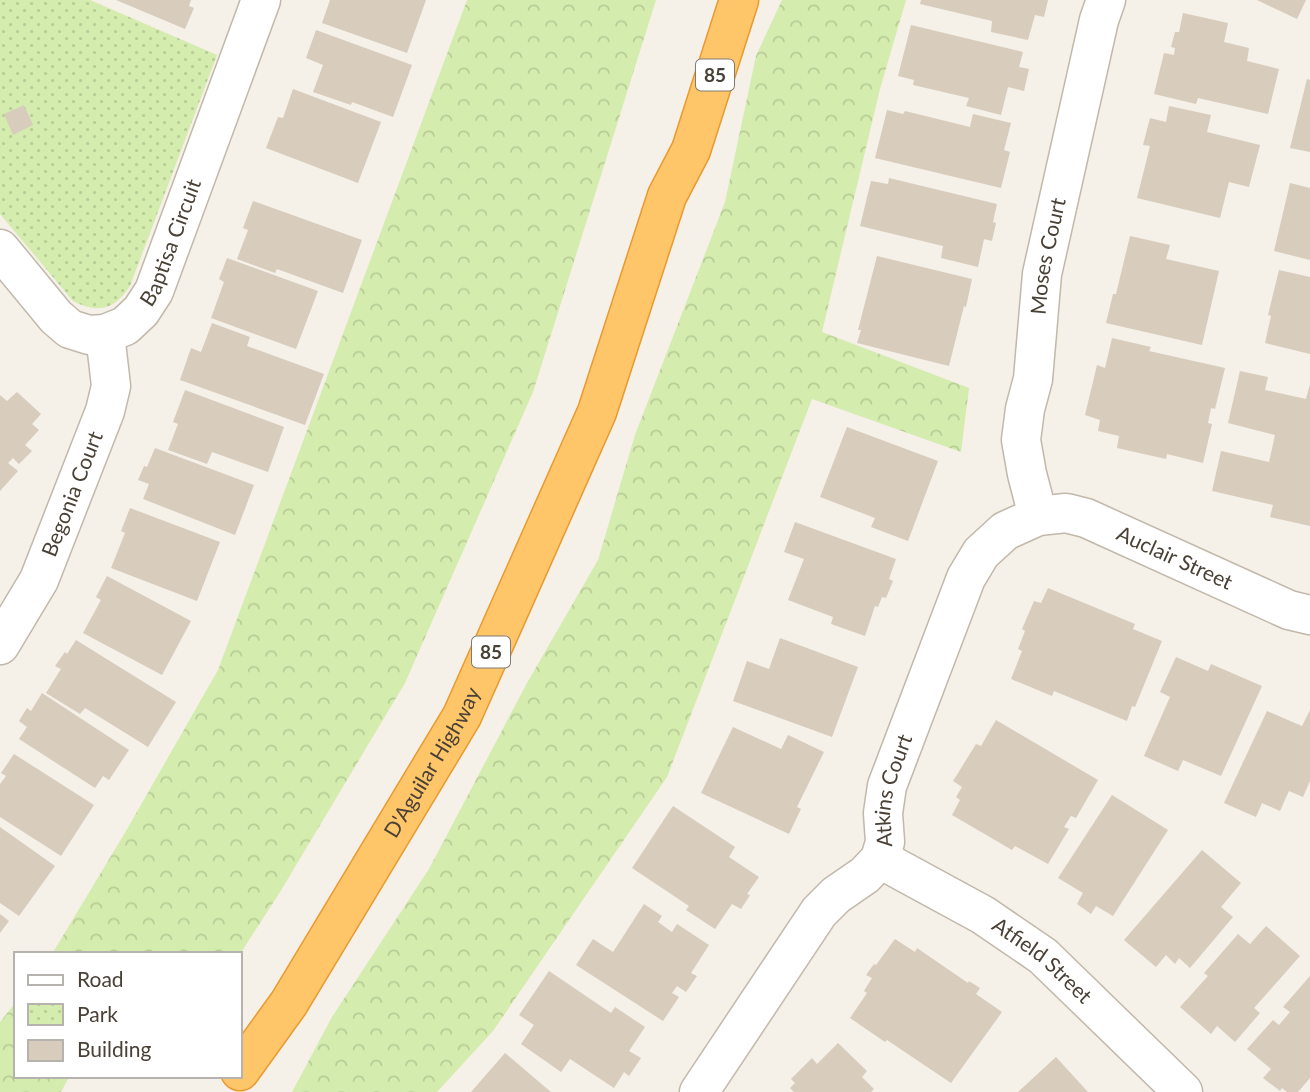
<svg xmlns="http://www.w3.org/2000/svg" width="1310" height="1092" viewBox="0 0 1310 1092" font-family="Lato,sans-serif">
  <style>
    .forest { fill: url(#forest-crowns) }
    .park { fill: url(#park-dots) }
    .building { fill: #d8ccbd }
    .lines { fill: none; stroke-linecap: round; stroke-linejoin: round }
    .minor-casing { stroke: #c1b8aa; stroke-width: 41 }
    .highway-casing { stroke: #e89a2f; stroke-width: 41 }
    .minor { stroke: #fff; stroke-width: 38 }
    .highway { stroke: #ffc569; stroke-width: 38 }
    .labels { text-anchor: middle; stroke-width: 7; stroke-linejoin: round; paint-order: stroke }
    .shield { fill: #fff; stroke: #807a72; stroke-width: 2 }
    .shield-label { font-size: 19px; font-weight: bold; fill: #494136 }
    .street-label { font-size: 21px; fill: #494136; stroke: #fff }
  </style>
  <defs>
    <pattern id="forest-crowns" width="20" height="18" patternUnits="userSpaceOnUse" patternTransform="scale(1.75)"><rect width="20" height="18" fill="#d4ecae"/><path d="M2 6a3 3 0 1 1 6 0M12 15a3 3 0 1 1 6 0" fill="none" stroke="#b8cc96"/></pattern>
    <pattern id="park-dots" width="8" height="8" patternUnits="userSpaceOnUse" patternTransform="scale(1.75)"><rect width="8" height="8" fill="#d4ecae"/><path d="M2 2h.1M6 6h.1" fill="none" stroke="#b8cc96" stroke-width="1.8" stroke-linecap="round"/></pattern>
  </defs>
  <rect width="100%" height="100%" fill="#f5f0e8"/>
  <g class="forest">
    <polygon points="467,0 656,0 533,392 405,683 280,892 240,954 52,954 126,831 218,670"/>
    <polygon points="782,0 906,0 880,89 822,332 969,388 961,452 812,399 667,777 493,1031 437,1092 292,1092 332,1017 429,869 527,683 598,560 635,435 725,202 756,56"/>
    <polygon points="16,1002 16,1076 68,1076 68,1079 61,1092 0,1092 0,1022"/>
  </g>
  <path class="park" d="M0,0H90L217,55L130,286C114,310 99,314 73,301L0,214Z"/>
  <g class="building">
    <polygon points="116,0 191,0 189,6 194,8 185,29"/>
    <polygon points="330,0 426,0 407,53 322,23"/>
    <polygon points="921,0 1048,0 1044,17 1035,15 1028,40 991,32 992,21 920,4"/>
    <polygon points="1257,0 1306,0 1297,19"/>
    <polygon points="1183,13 1228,23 1224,42 1249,48 1247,61 1279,69 1268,114 1198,98 1196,104 1154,94 1164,53 1174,55 1175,48 1171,47 1175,32 1179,32"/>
    <polygon points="911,25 1023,52 1019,67 1029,69 1024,91 1008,87 1001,115 966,106 969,98 913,85 914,80 898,76"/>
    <polygon points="316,30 412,65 393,117 352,102 351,105 313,92 323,65 306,58"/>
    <polygon points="1307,79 1310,80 1310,152 1290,148"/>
    <polygon points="293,89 381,122 358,183 266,148 278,117 283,118"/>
    <polygon points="24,105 33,125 13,135 4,114"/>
    <polygon points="1169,106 1211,115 1207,132 1260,145 1249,187 1229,182 1220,218 1137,198 1150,146 1143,145 1150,118 1166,122"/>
    <polygon points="887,110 903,114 905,111 970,127 973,114 1011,123 1004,150 1010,152 1001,188 875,158"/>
    <polygon points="889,178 997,204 993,222 996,223 992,241 984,239 978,267 941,258 943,246 860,226 871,181 888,184"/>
    <polygon points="1290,183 1310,188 1310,260 1274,251"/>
    <polygon points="253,201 362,240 343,293 277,269 275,273 237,259 248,230 243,228"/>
    <polygon points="1130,236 1170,245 1166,259 1219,271 1202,345 1106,323 1113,294 1116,294"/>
    <polygon points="877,256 972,279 966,307 964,306 949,366 857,343 861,330 858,330"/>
    <polygon points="227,258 318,291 296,349 211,318 224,282 219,279"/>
    <polygon points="1279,270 1310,277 1310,354 1265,343 1271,316 1268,315"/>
    <polygon points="212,323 250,337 247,346 324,374 305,425 180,380 191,348 201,352"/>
    <polygon points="1112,338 1151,347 1149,351 1225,368 1215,409 1211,408 1208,423 1212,424 1203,463 1167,454 1166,459 1117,448 1119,436 1098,431 1100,420 1085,415 1097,365 1105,368"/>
    <polygon points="1240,371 1268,377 1265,390 1306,399 1310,384 1310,526 1270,517 1273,505 1212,491 1221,451 1269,462 1275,435 1228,423"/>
    <polygon points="185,390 284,427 268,472 212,452 207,464 168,450 178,424 173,422"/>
    <polygon points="17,392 41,414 32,424 39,430 25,445 32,451 19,464 13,458 8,463 18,471 0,491 0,395 7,401"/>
    <polygon points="847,427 938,461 908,541 871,527 875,518 820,497"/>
    <polygon points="155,448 254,485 235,535 143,499 149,484 138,480 144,466 147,467"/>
    <polygon points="130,508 220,542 197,601 111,568 125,533 121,531"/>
    <polygon points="795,522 896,559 889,579 893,581 886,598 882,597 878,607 875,606 865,636 831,624 833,617 788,600 804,559 784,552"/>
    <polygon points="107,576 191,621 162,675 83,633 101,600 96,597"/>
    <polygon points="1048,588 1135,624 1133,629 1162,641 1135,707 1132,706 1127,721 1054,691 1052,696 1011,679 1022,651 1018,649 1025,631 1022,629 1034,601 1041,603"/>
    <polygon points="780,638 858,667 832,737 733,701 747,661 769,669"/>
    <polygon points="76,640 176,702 148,747 85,708 80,714 46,693 61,669 55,666 65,652 67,654"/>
    <polygon points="1176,657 1208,671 1211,664 1262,686 1221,776 1183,760 1178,771 1144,756 1170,697 1160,692"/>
    <polygon points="42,693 129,750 109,780 103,776 95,788 19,739 27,727 19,721 27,708 31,711"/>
    <polygon points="1310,710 1310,781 1303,797 1289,791 1280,811 1262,803 1256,817 1224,803 1267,711 1302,726"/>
    <polygon points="996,720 1098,780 1076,818 1071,816 1064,827 1069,829 1048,864 1015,846 1012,850 952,815 960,800 956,797 962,787 953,781 976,744 981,746"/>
    <polygon points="733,727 781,749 788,735 824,752 797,807 801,809 789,834 701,793"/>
    <polygon points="14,754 94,805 61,856 0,817 0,784 6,776 1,773"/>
    <polygon points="1112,795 1168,830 1113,916 1096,906 1091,914 1077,904 1083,893 1058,878"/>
    <polygon points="673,806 735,847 729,857 759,877 747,894 750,895 741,909 732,904 715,929 686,910 689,906 632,868"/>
    <polygon points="0,827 55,866 19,916 0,903"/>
    <polygon points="1202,850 1241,883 1221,907 1233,917 1190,968 1179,958 1175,964 1166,955 1156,967 1124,940"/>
    <polygon points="644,904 662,916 658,922 672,932 677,924 709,945 691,973 697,976 686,992 677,986 672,993 679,997 663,1021 576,965 593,939 613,952"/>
    <polygon points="0,914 9,921 0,933"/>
    <polygon points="1266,926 1300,956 1254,1008 1260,1013 1235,1042 1217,1026 1211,1034 1180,1007 1208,976 1204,973 1238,934 1250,944"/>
    <polygon points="895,939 915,952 917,948 968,983 969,981 980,988 976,994 1002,1012 951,1083 887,1040 885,1042 850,1018 867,993 864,991 872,978 866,975 874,964 876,965"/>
    <polygon points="549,971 611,1013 615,1007 645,1027 629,1051 641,1058 629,1076 624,1072 614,1088 570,1059 561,1072 521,1044 534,1025 519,1015"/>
    <polygon points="1310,976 1310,1078 1298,1092 1287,1092 1282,1088 1280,1091 1263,1078 1271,1069 1247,1049 1273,1020 1279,1025 1290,1012 1283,1007"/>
    <polygon points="838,1043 867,1071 862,1077 874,1089 871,1092 794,1092 790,1088 795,1083 791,1079 812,1058 817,1064"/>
    <polygon points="505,1053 551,1092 471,1092"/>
    <polygon points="1056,1057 1088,1092 1018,1092"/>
  </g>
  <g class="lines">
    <g class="minor-casing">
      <g id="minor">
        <path id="s1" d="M0,249L56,317L70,329L89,335L105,334L125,326L141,311L154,291L261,0"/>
        <path id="s2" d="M1038,516L1027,474L1021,440L1025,409L1033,379L1042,274L1099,20L1106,0"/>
        <path id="s3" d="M0,645L39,580L105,411L111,386L105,334"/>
        <path id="s4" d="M880,859L983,915L1043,956L1183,1092"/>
        <path id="s5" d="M699,1092L819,912L836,895L865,875L880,859L885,842L883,813L887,786L966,578L981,553L1005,531L1038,516L1066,513L1086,518L1289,610L1310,615"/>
      </g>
    </g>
    <g class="highway-casing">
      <g id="highway">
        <path id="s6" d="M240,1071L289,1003L462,716L597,412L667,196L691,150L739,0"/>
      </g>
    </g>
    <use href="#minor" class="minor"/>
    <use href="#highway" class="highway"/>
  </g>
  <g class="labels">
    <g class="shield">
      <rect x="696" y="59.5" width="38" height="31" rx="5"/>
      <rect x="472" y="636.5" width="38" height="31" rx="5"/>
    </g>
    <g class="shield-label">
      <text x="715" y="82">85</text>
      <text x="491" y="659">85</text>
    </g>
    <g class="street-label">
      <text dy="7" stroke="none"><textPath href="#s1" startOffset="261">Baptisa Circuit</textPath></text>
      <text dy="7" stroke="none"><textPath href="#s2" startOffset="264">Moses Court</textPath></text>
      <text dy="7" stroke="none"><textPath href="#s3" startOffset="168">Begonia Court</textPath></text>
      <text dy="7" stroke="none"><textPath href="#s5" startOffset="838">Auclair Street</textPath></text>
      <text dy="7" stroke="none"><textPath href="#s6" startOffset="364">D'Aguilar Highway</textPath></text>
      <text dy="7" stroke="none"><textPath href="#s5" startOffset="368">Atkins Court</textPath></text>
      <text dy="7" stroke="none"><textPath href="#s4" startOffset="192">Atfield Street</textPath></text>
    </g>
  </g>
  <rect x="14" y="952" width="228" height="126" fill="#ffffff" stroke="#b6b3af" stroke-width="2"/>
  <rect x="28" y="975" width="35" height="10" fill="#ffffff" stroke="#b6b3af" stroke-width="2"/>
  <text x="77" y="987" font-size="21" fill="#494136">Road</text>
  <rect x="28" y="1004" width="35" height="21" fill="url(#park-dots)" stroke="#b6b3af" stroke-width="2"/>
  <text x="77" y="1022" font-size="21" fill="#494136">Park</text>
  <rect x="28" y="1040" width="35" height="21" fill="#d8ccbd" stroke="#b6b3af" stroke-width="2"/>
  <text x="77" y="1057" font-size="21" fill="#494136">Building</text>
</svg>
